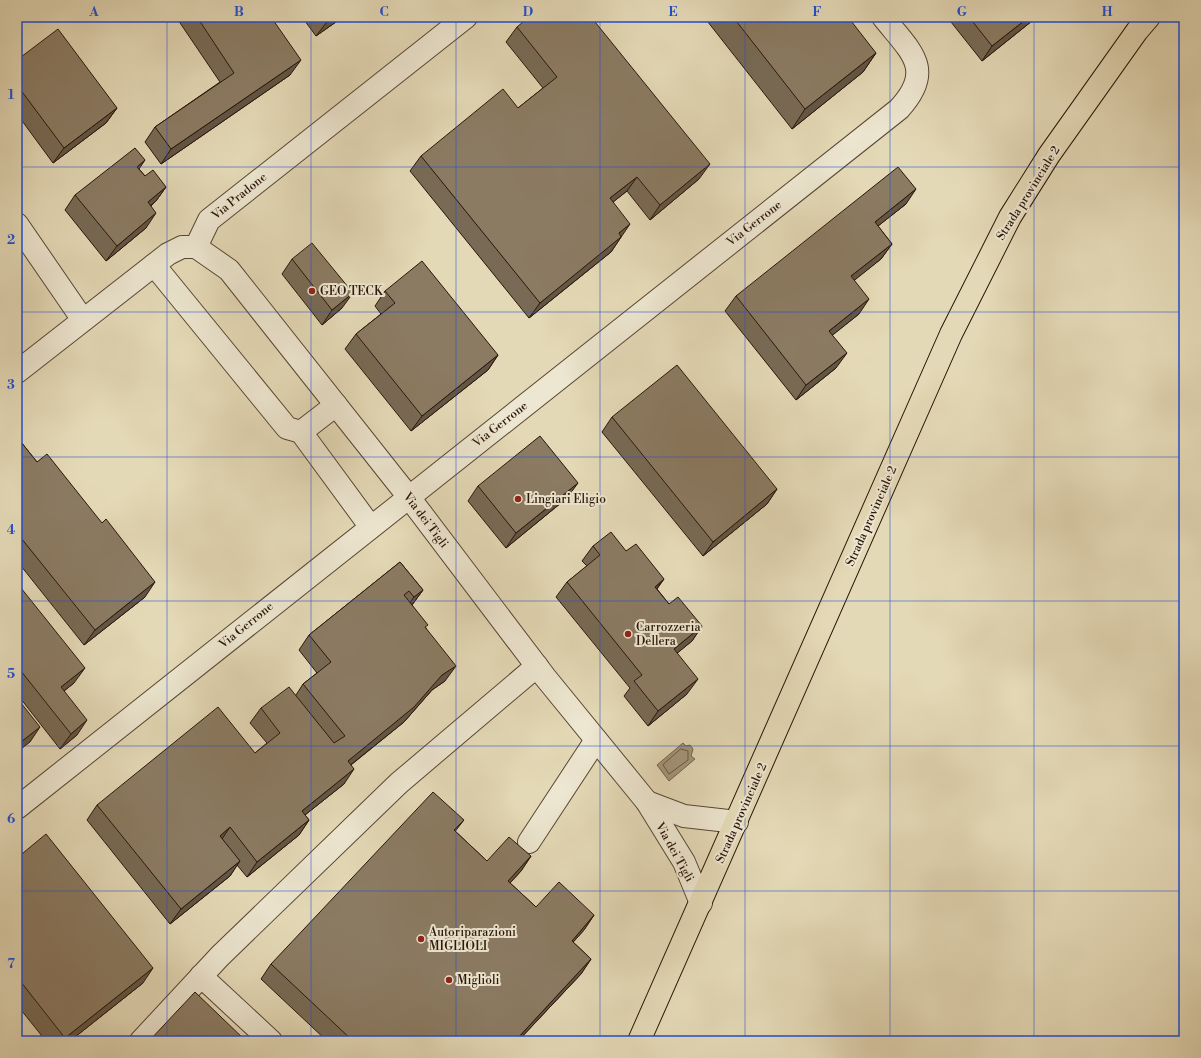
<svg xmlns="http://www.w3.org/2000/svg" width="1201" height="1058" viewBox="0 0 1201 1058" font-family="'Libre Bodoni',serif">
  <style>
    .water { fill: #a5967b; stroke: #74624d }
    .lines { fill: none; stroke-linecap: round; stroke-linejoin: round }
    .shore { stroke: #685642; stroke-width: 1 }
    .minor-casing { stroke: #584634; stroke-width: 24 }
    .major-casing { stroke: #2a1509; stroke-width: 24 }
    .minor { stroke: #ede6d0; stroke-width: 22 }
    .major { stroke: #e4d9b6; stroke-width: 22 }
    .wall { fill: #786a55; stroke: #2a1509 }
    .shaded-wall { fill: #615645; stroke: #2a1509 }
    .building { fill: #8b7b63; stroke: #2a1509 }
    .grid { fill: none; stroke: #1d4ed8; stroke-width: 1; stroke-opacity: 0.55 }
    .poi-dot { fill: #8f2418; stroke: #ede6d0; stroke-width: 1.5 }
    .labels { text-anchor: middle; stroke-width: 4; stroke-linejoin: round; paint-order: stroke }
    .street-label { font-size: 12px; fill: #2a1509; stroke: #ede6d0 }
    .poi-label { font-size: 12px; fill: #2a1509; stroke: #ede6d0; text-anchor: start }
    .neatline { fill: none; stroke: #1d4ed8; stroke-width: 1.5 }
    .grid-label { font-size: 13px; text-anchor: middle; font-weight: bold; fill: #1d4ed8 }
  </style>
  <rect width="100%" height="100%" fill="#e4d9b6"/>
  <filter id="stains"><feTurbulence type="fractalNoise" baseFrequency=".005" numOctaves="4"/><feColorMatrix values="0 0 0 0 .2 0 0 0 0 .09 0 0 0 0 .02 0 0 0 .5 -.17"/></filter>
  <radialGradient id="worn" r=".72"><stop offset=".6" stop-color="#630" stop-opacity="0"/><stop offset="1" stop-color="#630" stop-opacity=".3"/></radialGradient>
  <polygon class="water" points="683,743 686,746 690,745 693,749 691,756 695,759 669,781 657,765"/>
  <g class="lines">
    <polygon class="shore" points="681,749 688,751 688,760 669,774 663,765"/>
    <g class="minor-casing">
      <g id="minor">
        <polyline points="17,224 83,320"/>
        <polyline points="196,247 229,270 408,496 545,677 647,802 684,862 701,903"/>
        <polyline points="154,265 287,428 301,432 370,526"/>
        <polyline points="17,372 168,254 182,247 196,247 209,220 466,17"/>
        <polyline points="301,432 336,405"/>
        <polyline points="647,802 684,816 737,822"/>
        <path d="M17,808L899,109C936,69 910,51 883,17"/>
        <polyline points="529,842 596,740"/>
        <polyline points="201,976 271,1041"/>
        <polyline points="141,1041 220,956 399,783 537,666"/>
      </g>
    </g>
    <g class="major-casing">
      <polyline id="major" points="639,1041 951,334 1010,217 1049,155 1137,31 1149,17"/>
    </g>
    <use href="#minor" class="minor"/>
    <use href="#major" class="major"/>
  </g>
  <g class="wall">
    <polygon points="176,17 271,17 290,75 161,164 145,142 155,127 220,82"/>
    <polygon points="302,17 343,17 316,36"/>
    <polygon points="704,17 820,17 823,21 876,53 863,72 792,129"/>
    <polygon points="947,17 1037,17 982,61"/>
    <polygon points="517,27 699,179 650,220 627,191 613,202 621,237 611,252 529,318 410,171 421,156 518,108 543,88 506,42"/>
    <polygon points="17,60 117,108 106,123 53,163 17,114"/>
    <polygon points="139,169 145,176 166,187 156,201 151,206 146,228 106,261 65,210 75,195"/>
    <polygon points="906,204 878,226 892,244 881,259 854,280 859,314 832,335 836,368 796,400 725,311 736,296"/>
    <polygon points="292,259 342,308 322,325 282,274"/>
    <polygon points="385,291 498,355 488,370 411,431 345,349 356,334 381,314 375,306"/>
    <polygon points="612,417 777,489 767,504 703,556 602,432"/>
    <polygon points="17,437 145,597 84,645 17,561"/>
    <polygon points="478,486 567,498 506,548 468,501"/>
    <polygon points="593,546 626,551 664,579 657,589 669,604 702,626 692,641 677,653 687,694 648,726 624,696 630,688 556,597 567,582 587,566 582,561"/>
    <polygon points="400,562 423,590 412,605 426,628 445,681 432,690 404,722 351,765 344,784 305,815 309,820 299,835 247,877 237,865 230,876 170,924 87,820 97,805 255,753 267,743 250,723 261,708 296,695 303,684 317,673 299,650 309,635"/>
    <polygon points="17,583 74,683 64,691 77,735 60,749 17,694"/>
    <polygon points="455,831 487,861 531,856 521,871 510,883 536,907 594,915 584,930 573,942 591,959 581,974 518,1041 327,1041 261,979 271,964"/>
    <polygon points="17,858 143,983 70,1041 46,1041 17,1005"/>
  </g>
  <g class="shaded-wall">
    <polygon points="333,17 343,17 316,36 327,22"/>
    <polygon points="1029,17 1037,17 982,61 992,46"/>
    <polygon points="876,53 863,72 792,129 805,109"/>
    <polygon points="301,60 290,75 161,164 171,149"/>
    <polygon points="117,108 106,123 53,163 64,148"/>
    <polygon points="145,160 135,175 137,167"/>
    <polygon points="710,164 699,179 650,220 660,205"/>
    <polygon points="637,177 627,191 599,213 610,198"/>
    <polygon points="166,187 156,201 137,217 148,202"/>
    <polygon points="916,189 906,204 864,237 875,222"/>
    <polygon points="156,213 146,228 106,261 117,246"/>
    <polygon points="630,224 611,252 529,318 540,303 619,233"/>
    <polygon points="892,244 881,259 841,291 851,276"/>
    <polygon points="353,293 342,308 322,325 332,310"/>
    <polygon points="869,299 859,314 819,346 829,331"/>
    <polygon points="847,353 836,368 796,400 806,385"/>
    <polygon points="498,355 488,370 411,431 422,416"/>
    <polygon points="578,483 567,498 506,548 516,533"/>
    <polygon points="777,489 767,504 703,556 713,542"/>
    <polygon points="664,579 653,593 655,587"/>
    <polygon points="155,582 145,597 84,645 95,630"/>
    <polygon points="423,590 412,605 403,612 414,597"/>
    <polygon points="702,626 692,641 664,664 674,649"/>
    <polygon points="456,666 445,681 432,690 404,722 338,775 348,761 442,675"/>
    <polygon points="85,668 74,683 50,702 61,687"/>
    <polygon points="698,679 687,694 648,726 658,711"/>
    <polygon points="87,720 77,735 60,749 71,734"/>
    <polygon points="40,727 30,742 17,752 17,745"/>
    <polygon points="354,769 344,784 291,826 302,811"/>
    <polygon points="309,820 299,835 247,877 257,862"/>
    <polygon points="464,820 453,834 454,830"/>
    <polygon points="230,827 220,842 220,836"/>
    <polygon points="531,856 521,871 498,896 508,881"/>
    <polygon points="240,861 230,876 170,924 181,909"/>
    <polygon points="594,915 584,930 561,956 572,941"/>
    <polygon points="591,959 581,974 518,1041 515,1041"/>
    <polygon points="153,968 143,983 70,1041 63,1041 65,1038"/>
  </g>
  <g class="building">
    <polygon points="197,17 271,17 301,60 171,149 155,127 234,73"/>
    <polygon points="323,17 333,17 327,22"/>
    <polygon points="529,17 591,17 710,164 660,205 637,177 610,198 630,224 619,233 621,237 540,303 421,156 503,89 518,108 557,77 517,27"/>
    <polygon points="733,17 820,17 823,21 828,17 848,17 876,53 805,109"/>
    <polygon points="969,17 1029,17 992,46"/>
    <polygon points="58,29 117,108 64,148 17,85 17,60"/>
    <polygon points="135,148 145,160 137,167 145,176 153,170 166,187 148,202 156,213 117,246 75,195"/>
    <polygon points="898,167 916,189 875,222 892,244 851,276 869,299 829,331 847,353 806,385 736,296"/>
    <polygon points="312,243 353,293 332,310 292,259"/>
    <polygon points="422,261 498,355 422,416 356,334 395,303 385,291"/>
    <polygon points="677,365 777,489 713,542 612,417"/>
    <polygon points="540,436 578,483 516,533 478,486"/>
    <polygon points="17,437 37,462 47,454 102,523 106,519 155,582 95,630 17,533"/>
    <polygon points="611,532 626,551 636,544 664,579 655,587 669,604 678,597 702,626 674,649 698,679 658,711 634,681 642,675 567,582 600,555 593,546"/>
    <polygon points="400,562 423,590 414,597 409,591 404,595 428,625 425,627 456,666 442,675 414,707 348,761 354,769 302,811 309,820 257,862 230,827 220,836 240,861 181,909 97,805 218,707 255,753 280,733 261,708 289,687 334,743 345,736 303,684 331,662 309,635"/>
    <polygon points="17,583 85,668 61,687 87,720 71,734 17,666"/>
    <polygon points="17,698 40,727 17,745"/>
    <polygon points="433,792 464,820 454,830 487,861 509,837 531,856 508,881 536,907 559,882 594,915 572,941 591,959 515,1041 353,1041 271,964"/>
    <polygon points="46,834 153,968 65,1038 17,977 17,858"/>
    <polygon points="195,992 246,1041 149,1041"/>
    <polygon points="260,1038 264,1041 257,1041"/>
  </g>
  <path class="grid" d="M167,17V1041M311,17V1041M456,17V1041M600,17V1041M745,17V1041M890,17V1041M1034,17V1041M17,167H1184M17,312H1184M17,457H1184M17,601H1184M17,746H1184M17,891H1184"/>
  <g class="poi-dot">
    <circle cx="312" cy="291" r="4"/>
    <circle cx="518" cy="499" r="4"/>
    <circle cx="628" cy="634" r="4"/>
    <circle cx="421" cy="939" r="4"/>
    <circle cx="449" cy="980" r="4"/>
  </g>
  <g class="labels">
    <g class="street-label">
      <text transform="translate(1028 193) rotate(-58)" y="4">Strada provinciale 2</text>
      <text transform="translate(239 196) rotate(-39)" y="4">Via Pradone</text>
      <text transform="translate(754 223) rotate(-38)" y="4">Via Gerrone</text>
      <text transform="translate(500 424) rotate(-38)" y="4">Via Gerrone</text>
      <text transform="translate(871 516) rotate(-66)" y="4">Strada provinciale 2</text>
      <text transform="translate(426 520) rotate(53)" y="4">Via dei Tigli</text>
      <text transform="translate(246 625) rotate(-39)" y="4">Via Gerrone</text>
      <text transform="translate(741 813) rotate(-66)" y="4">Strada provinciale 2</text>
      <text transform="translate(675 852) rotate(61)" y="4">Via dei Tigli</text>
    </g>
    <g class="poi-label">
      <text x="320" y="295">GEO TECK</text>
      <text x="526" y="503">Lingiari Eligio</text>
      <text x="636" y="631">Carrozzeria<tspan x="636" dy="14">Dellera</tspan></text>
      <text x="429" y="936">Autoriparazioni<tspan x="429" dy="14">MIGLIOLI</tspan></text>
      <text x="457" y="984">Miglioli</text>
    </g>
  </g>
  <rect width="1201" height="1058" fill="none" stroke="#e4d9b6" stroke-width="44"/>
  <rect x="22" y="22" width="1157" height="1014" class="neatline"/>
  <g class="grid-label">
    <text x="94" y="16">A</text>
    <text x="239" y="16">B</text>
    <text x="384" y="16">C</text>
    <text x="528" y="16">D</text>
    <text x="673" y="16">E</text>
    <text x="817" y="16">F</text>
    <text x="962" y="16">G</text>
    <text x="1107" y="16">H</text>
    <text x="11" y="99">1</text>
    <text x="11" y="244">2</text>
    <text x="11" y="389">3</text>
    <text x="11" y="534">4</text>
    <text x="11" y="678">5</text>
    <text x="11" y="823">6</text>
    <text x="11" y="968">7</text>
  </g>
  <rect width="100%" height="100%" filter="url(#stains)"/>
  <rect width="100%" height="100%" fill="url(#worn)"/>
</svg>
